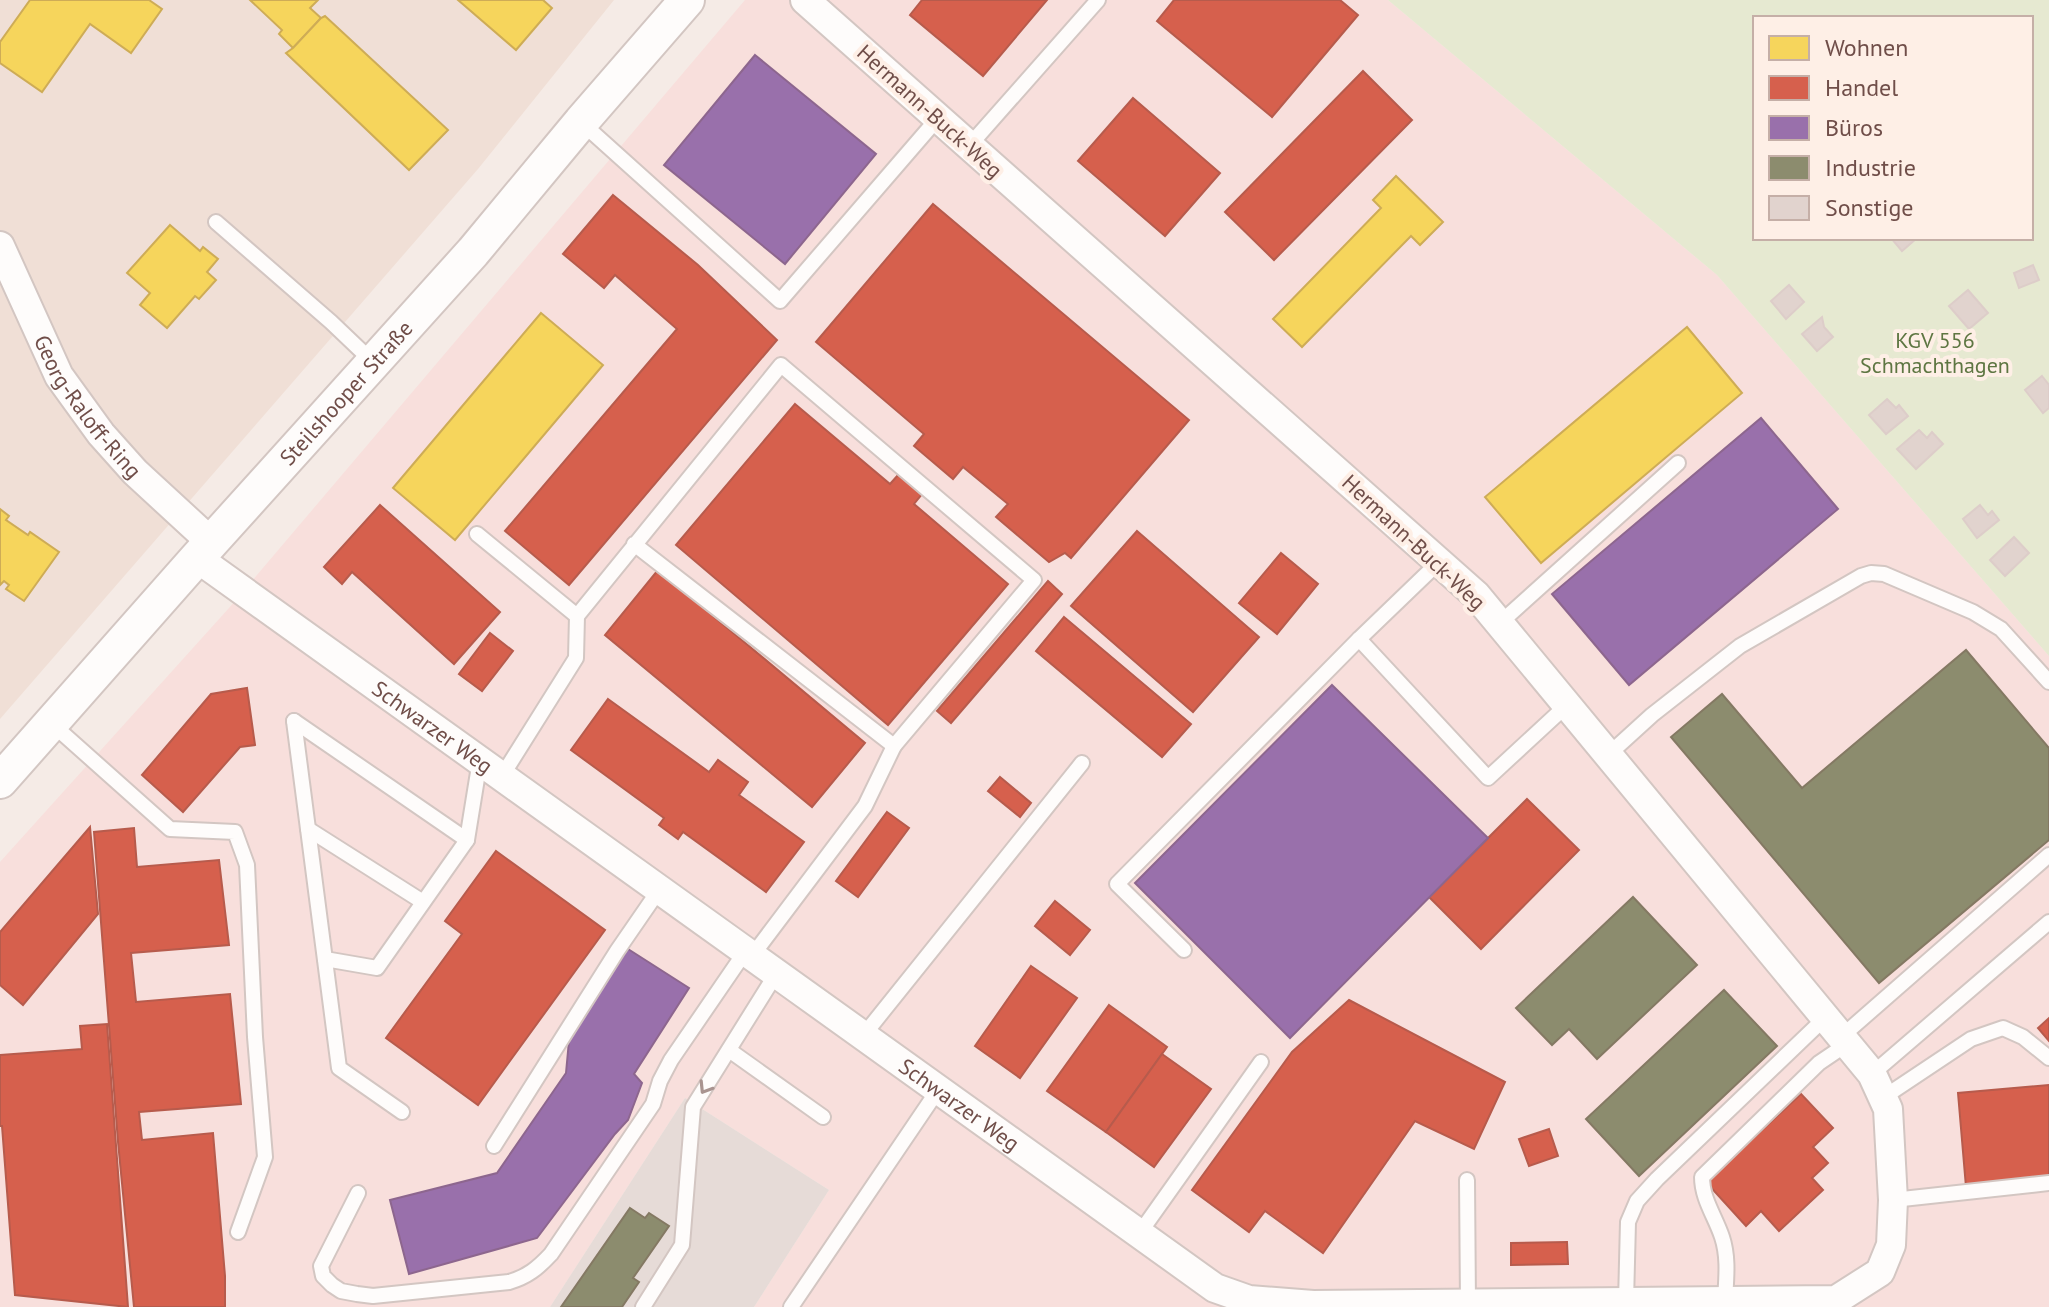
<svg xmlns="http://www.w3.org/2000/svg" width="2049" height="1307" viewBox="0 0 2049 1307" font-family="'PT Sans',sans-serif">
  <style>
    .residential { fill: #f0dfd6 }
    .commercial { fill: #f8dfdc }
    .industrial { fill: #e6dbd7 }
    .green { fill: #e6e9d1; fill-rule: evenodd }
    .homes { fill: #f6d55c; stroke: #ceac56; stroke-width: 2 }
    .shops { fill: #d6604d; stroke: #b75b4c; stroke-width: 2 }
    .offices { fill: #9970ab; stroke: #8d668e; stroke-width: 2 }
    .industry { fill: #8c8c6e; stroke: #847963; stroke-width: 2 }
    .building { fill: #e1d3ce; stroke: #ddcdc9; stroke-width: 2 }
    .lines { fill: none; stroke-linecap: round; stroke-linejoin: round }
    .service-casing { stroke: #d3c6c2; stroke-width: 18 }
    .minor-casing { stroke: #d3c6c2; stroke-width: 32 }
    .tertiary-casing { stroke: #d3c6c2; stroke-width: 38 }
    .service { stroke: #fefcfb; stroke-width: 14 }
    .minor { stroke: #fefcfb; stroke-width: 28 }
    .tertiary { stroke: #fefcfb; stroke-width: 34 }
    .oneway { stroke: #a99490 }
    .labels { text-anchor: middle; stroke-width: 8; stroke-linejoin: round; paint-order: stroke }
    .street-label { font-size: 22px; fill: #704e49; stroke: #feefe6 }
    .park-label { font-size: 22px; fill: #5e7642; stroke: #feefe6 }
  </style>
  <rect width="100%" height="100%" fill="#f5ebe6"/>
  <polygon class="residential" points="0,0 614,0 478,169 0,719"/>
  <polygon class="commercial" points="745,0 1388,0 1717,275 2049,656 2049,1307 754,1307 829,1190 685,1098 550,1307 0,1307 0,862 229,608"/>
  <polygon class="industrial" points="685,1098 829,1190 754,1307 550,1307"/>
  <path class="green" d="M1388,0H2049V656L1717,275ZM1755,18H2031V238H1755Z"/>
  <g class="homes">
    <polygon points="30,0 149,0 162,9 131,53 90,24 42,92 0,63 0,42"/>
    <polygon points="250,0 318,0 310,8 321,18 293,48 279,34 282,30"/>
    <polygon points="458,0 543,0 552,8 516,50"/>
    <polygon points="325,16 448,130 409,170 286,53 293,48 321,18"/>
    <polygon points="1396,176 1443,222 1420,245 1411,236 1302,347 1273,319 1381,208 1373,200"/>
    <polygon points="170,225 200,251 203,247 218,259 207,272 216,280 199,299 195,296 167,328 140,305 150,293 127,273"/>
    <polygon points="541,313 603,365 455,540 393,488"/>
    <polygon points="1687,327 1742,393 1541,563 1485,497"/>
    <polygon points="0,509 9,516 6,520 28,535 30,532 59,552 24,601 6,589 9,585 4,581 0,585"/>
  </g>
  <g class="shops">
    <polygon points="922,0 1047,0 983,76 910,15"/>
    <polygon points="1174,0 1340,0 1358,15 1272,117 1157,21"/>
    <polygon points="1363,71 1412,120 1274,260 1225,212"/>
    <polygon points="1133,98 1220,173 1165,236 1078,161"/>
    <polygon points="613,195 698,265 777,340 569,585 505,531 677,329 615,275 604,288 563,254"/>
    <polygon points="933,204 1189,420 1071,558 1065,553 1049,562 996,517 1008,504 963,467 953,479 914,446 924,434 816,342"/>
    <polygon points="795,404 890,484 899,474 922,494 914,504 1008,584 888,725 676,545"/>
    <polygon points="380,505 500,612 454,664 352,572 342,584 324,567"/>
    <polygon points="1137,531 1259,637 1193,712 1071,606"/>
    <polygon points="1281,553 1318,584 1277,634 1239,603"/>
    <polygon points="658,570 865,743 812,807 605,635"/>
    <polygon points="1048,581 1062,594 951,723 937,711"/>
    <polygon points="1064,617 1191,724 1162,757 1036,651"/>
    <polygon points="490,633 513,651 482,691 459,674"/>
    <polygon points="247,688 255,745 240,747 183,812 142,775 211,694"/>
    <polygon points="608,699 709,772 718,760 748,782 739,795 804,842 766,892 683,832 678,839 659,825 664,818 571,750"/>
    <polygon points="1000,777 1031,803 1020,817 988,791"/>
    <polygon points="1527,799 1579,850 1481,949 1429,897"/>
    <polygon points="887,812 909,828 858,897 836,881"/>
    <polygon points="90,827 98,914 23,1005 0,985 0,932"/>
    <polygon points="134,828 137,867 219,860 229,945 131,953 136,1002 230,994 241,1104 139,1112 142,1140 213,1133 225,1276 225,1307 134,1307 118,1142 94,832"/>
    <polygon points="496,851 605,930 478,1105 386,1038 462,934 445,921"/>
    <polygon points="1055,901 1090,930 1070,955 1035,926"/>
    <polygon points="1031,966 1077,998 1020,1078 975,1046"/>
    <polygon points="1349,1000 1505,1082 1474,1149 1415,1121 1323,1253 1265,1211 1249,1232 1192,1190 1292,1052"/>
    <polygon points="1109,1005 1167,1047 1106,1132 1047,1091"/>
    <polygon points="2049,1018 2049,1041 2038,1028"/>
    <polygon points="107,1024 128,1307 15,1295 2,1126 0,1126 0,1055 82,1049 80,1026"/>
    <polygon points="1162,1054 1211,1089 1154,1167 1106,1132"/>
    <polygon points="2049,1085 2049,1180 1966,1187 1958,1093"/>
    <polygon points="1801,1094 1833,1128 1813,1147 1828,1163 1812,1178 1823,1190 1779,1231 1761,1211 1746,1226 1706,1182"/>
    <polygon points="1549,1129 1558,1156 1529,1166 1519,1139"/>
    <polygon points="1567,1242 1568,1264 1511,1265 1511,1243"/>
  </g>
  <g class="offices">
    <polygon points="755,55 876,154 785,264 664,165"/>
    <polygon points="1761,418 1838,509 1629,685 1552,594"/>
    <polygon points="1332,685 1488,838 1290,1038 1135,883"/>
    <polygon points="628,949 689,988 634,1074 642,1083 628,1120 615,1134 537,1238 409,1274 390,1200 497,1173 566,1073 570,1030"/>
  </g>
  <g class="industry">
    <polygon points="1966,650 2049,748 2049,840 1879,983 1671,737 1722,694 1802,788"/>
    <polygon points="1633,897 1697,965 1597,1059 1569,1029 1552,1045 1516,1008"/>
    <polygon points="1724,990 1777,1046 1639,1176 1586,1119"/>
    <polygon points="630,1208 645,1218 649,1213 669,1226 633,1278 639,1282 622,1307 561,1307"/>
  </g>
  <g class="building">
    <polygon points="1891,238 1917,238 1902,251"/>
    <polygon points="2033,265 2039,280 2019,288 2014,273"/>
    <polygon points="1789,285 1804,302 1786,319 1771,301"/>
    <polygon points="1968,290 1988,313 1969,329 1949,306"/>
    <polygon points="1822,317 1824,327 1833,337 1817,351 1802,334"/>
    <polygon points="2042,376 2049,385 2049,408 2043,413 2025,390"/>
    <polygon points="1887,399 1896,408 1899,405 1908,416 1886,434 1869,415"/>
    <polygon points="1919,430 1927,438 1932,432 1943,444 1916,469 1897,449"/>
    <polygon points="1980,505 1988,515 1992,511 1999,520 1977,538 1963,519"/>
    <polygon points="2014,537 2029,553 2005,576 1990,560"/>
  </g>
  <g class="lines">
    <g class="service-casing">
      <g id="service">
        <polyline points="582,123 780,301 938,118"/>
        <polyline points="969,146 1098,0"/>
        <polyline points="216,222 331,322 374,363"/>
        <polyline points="477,534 577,616"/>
        <polyline points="1500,623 1678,463"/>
        <polyline points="1359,639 1488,778 1567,705"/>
        <polyline points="294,721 339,1068 402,1112"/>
        <polyline points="294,721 467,840"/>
        <polyline points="51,723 170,829 235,832 247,865 255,1037 265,1157 238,1232"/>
        <polyline points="1608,755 1652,715 1740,646 1861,576 1871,573 1884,574 1973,612 2001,629 2049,682"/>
        <polyline points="502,776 576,658 577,616 781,365 1034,580 894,746 634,544"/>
        <polyline points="308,829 423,902"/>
        <polyline points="1184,950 1117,884 1359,639 1439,562"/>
        <polyline points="752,956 865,806 894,746"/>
        <polyline points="325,959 377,968 467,840 480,760"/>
        <polyline points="863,1036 1082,763"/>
        <polyline points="1841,1037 2049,855"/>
        <polyline points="729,1050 823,1117"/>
        <polyline points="1872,1074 2049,922"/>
        <polyline points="1884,1097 1971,1039 2003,1028 2023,1037 2049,1058"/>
        <polyline points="494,1146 617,951 659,890"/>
        <polyline points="1467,1180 1468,1304"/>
        <path d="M358,1193L321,1266L323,1276L332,1285L341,1291L357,1294L373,1296L509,1282C527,1277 538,1268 551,1254L653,1104L660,1081L671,1060L745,952"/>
        <polyline points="1893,1200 2049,1183"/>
        <polyline points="1139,1234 1261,1062"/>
        <path d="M1725,1301C1726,1280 1729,1258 1722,1237C1715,1216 1702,1199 1702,1177L1819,1063L1847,1044"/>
        <polyline points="1626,1302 1628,1222 1637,1201 1657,1179 1825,1018"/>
        <polyline points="643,1307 682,1245 693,1107 776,974"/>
        <polyline points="791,1307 938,1090"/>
      </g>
    </g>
    <g class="minor-casing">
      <g id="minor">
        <path id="s1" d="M0,246L59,376L101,434L135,472L211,542"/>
        <path id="s2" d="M197,558L1215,1288L1249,1300L1313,1305L1836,1300L1880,1272L1891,1245L1893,1200L1888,1109L1872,1074L1476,595L805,0"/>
      </g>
    </g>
    <g class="tertiary-casing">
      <g id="tertiary">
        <path id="s3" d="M0,781L197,558L473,252L581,122L687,0"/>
      </g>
    </g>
    <use href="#service" class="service"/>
    <use href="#minor" class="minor"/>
    <use href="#tertiary" class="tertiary"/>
  </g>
  <defs><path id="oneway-chevron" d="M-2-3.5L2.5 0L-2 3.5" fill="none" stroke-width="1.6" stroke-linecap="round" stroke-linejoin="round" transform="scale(2)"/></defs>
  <use class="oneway" href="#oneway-chevron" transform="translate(705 1088) rotate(122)"/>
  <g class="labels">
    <g class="street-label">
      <text transform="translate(930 111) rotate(42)" y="8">Hermann-Buck-Weg</text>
      <text dy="8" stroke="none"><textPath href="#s3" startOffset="520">Steilshooper Straße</textPath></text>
      <text dy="8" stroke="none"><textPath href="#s1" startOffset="184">Georg-Raloff-Ring</textPath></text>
      <text transform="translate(1414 542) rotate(43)" y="8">Hermann-Buck-Weg</text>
      <text dy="8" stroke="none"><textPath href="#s2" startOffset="290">Schwarzer Weg</textPath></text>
      <text dy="8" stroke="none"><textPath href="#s2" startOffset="938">Schwarzer Weg</textPath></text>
    </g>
    <g class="park-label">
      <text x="1935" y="348">KGV 556<tspan x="1935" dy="25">Schmachthagen</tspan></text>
    </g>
  </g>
  <rect x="1753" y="16" width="280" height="224" fill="#feefe6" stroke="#c5afa7" stroke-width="2"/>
  <rect x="1769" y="36" width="40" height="24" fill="#f6d55c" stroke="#c5afa7" stroke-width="2"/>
  <text x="1825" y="56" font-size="24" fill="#704e49">Wohnen</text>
  <rect x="1769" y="76" width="40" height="24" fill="#d6604d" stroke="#c5afa7" stroke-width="2"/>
  <text x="1825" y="96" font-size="24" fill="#704e49">Handel</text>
  <rect x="1769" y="116" width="40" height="24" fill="#9970ab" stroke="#c5afa7" stroke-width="2"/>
  <text x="1825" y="136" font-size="24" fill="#704e49">Büros</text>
  <rect x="1769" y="156" width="40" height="24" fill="#8c8c6e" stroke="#c5afa7" stroke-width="2"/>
  <text x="1825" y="176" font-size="24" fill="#704e49">Industrie</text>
  <rect x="1769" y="196" width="40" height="24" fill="#e1d3ce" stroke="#c5afa7" stroke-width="2"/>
  <text x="1825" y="216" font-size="24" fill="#704e49">Sonstige</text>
</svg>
